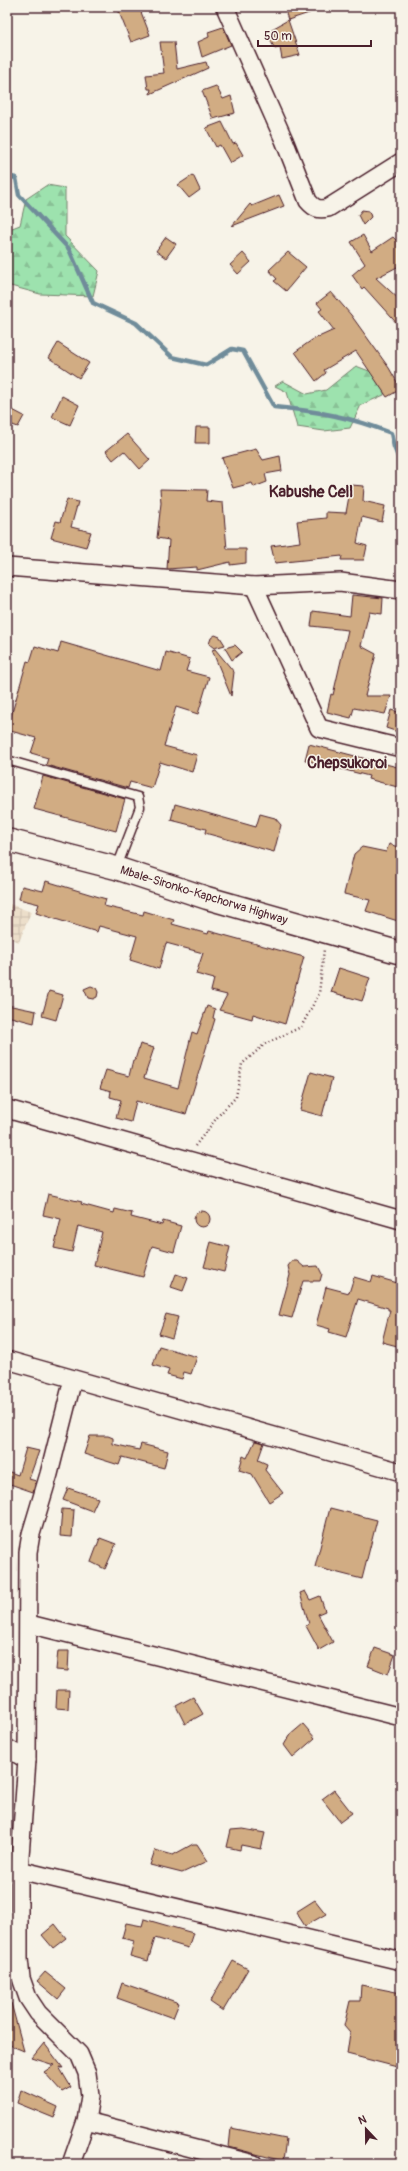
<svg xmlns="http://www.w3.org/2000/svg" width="408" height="2171" viewBox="0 0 408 2171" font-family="Pangolin,sans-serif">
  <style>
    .industrial { fill: url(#industrial-grid) }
    .forest { fill: url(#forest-firs); stroke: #74806c }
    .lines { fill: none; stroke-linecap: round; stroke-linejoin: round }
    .stream { stroke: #6f8c9a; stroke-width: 4.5 }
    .building { fill: #d1ac83; stroke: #4a1f2b }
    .service-casing { stroke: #4a1f2b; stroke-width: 11 }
    .minor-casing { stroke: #4a1f2b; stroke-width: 20 }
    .primary-casing { stroke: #4a1f2b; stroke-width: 25 }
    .path { stroke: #4a1f2b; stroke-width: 2.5; stroke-dasharray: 1 3; stroke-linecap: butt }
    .service { stroke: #f7f3e8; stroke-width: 8 }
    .minor { stroke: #f7f3e8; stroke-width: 17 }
    .primary { stroke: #f7f3e8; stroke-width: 22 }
    .labels { text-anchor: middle; stroke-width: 3; stroke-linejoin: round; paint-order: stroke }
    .street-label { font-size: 12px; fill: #4a1f2b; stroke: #f7f3e8 }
    .district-label { font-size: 16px; font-weight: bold; fill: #4a1f2b; stroke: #f7f3e8 }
  </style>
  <defs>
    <pattern id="industrial-grid" width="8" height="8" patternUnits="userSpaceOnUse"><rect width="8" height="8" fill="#ecdeca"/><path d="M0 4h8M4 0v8" fill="none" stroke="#ccbeae"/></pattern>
    <pattern id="forest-firs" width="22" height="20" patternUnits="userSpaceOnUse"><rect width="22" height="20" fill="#9de2ae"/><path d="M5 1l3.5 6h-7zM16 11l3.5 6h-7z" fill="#89c196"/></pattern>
  </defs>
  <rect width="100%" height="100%" fill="#f7f3e8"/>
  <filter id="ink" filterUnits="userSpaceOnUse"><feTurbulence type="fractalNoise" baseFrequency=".025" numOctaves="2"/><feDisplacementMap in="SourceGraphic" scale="8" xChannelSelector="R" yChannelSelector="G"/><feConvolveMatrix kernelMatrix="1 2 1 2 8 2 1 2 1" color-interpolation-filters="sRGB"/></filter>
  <g filter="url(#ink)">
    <polygon class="industrial" points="7,903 31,912 19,942 7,937"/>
    <g class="forest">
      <polygon points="47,185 65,188 65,236 99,271 93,296 40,294 7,285 7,230 20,225 26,199"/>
      <polygon points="356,366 385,377 384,395 361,405 350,428 324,431 297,427 287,392 275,386 283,381 307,394 326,390"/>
    </g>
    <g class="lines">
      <path class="stream" d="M7,176L16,178L19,195L69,249L93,303L136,323L172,357L206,365L232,349L243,351L274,407C318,411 350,417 391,433L394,447L401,464"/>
    </g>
    <g class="building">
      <polygon points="117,7 139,7 150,35 131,42"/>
      <polygon points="284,7 321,7 321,9 288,20"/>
      <polygon points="288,20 300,55 282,59 280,48 275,49 269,38 275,36 272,29"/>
      <polygon points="223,27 231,45 202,57 198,42 209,37 208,32"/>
      <polygon points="160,42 174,42 177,69 206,62 208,68 150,94 151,89 148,89 146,75 164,73"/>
      <polygon points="216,86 223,99 231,96 235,113 213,119 202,91"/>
      <polygon points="222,122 233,144 236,143 243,155 230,163 220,145 216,147 206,128"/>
      <polygon points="193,175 200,190 189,198 178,185"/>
      <polygon points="279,195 284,206 232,226 250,204 252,206"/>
      <polygon points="362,210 369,211 371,217 363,225 358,215"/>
      <polygon points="363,235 372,251 393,237 401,245 401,265 376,278 401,301 401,328 364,287 362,289 352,275 365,264 351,242"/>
      <polygon points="166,237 176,244 166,258 156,251"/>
      <polygon points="288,252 306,267 286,291 274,281 277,279 269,270"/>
      <polygon points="243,253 251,262 238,274 230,265"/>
      <polygon points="331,292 351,315 389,368 401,389 387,397 356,351 324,370 326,373 316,381 295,352 312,340 334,330 319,311 322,309 317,303"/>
      <polygon points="58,343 89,363 79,378 49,358"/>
      <polygon points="62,396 79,405 70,425 52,417"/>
      <polygon points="7,407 24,416 18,427 7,423"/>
      <polygon points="196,427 210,427 210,443 195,443"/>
      <polygon points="127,434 150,460 140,469 124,451 113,460 106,451"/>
      <polygon points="256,449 263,460 280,456 282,471 265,474 267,482 254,487 252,483 233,488 222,458"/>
      <polygon points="351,485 364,486 363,501 385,506 382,522 362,517 357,543 367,546 364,560 341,560 342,556 275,563 271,546 300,542 297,521 326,518 326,512 346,513"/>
      <polygon points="160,489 207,490 206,501 223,503 227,549 246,549 246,563 230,565 230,562 197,570 197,567 167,569 169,540 157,538 161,503"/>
      <polygon points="67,499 78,502 71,527 91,532 86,547 51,538 56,521 60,522"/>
      <polygon points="352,595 383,598 382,614 369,612 361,646 376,654 365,696 391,696 385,714 354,708 351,718 327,712 331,694 333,695 348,630 311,626 313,611 350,616"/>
      <polygon points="215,635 220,637 225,645 214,648 209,644 211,638"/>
      <polygon points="61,642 161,671 166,652 190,659 186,671 209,677 198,714 176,707 164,746 197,755 192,772 160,762 152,788 130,782 128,788 46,765 48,758 31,753 36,738 7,730 27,661 30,662 35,646 58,653"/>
      <polygon points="235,645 242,652 232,660 225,648"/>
      <polygon points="215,649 234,672 231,696 212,650"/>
      <polygon points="391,710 401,713 401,733 386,728"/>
      <polygon points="309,744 401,768 401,788 368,779 369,776 305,760"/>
      <polygon points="43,776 125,799 116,831 34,809"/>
      <polygon points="175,804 256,827 260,814 275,818 281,825 274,852 205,833 206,829 171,820"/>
      <polygon points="389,844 401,848 401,922 366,911 370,900 344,894 354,854 362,847 386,852"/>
      <polygon points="46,881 106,899 104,906 143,915 144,911 174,920 172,924 208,934 209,931 304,957 285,1024 253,1014 252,1019 219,1010 227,995 211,991 214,979 196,974 203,953 166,943 159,969 130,960 137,936 99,926 97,932 36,913 39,904 19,899 22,886 43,891"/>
      <polygon points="339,968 370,978 362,1001 331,992"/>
      <polygon points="91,986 96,988 98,992 97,997 93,999 88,998 84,989"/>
      <polygon points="49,991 63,995 56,1020 42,1016"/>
      <polygon points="7,1005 36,1011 34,1023 7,1016"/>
      <polygon points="207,1006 215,1009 213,1018 215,1019 186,1114 136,1101 131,1122 116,1118 121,1100 110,1097 111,1091 100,1088 106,1070 129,1076 133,1060 135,1060 140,1044 154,1048 144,1078 178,1088 192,1032 197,1034"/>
      <polygon points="311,1072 332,1078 322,1116 300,1110"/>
      <polygon points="48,1194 82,1202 81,1204 114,1213 115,1209 132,1213 131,1217 162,1225 163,1221 181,1226 174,1252 152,1246 143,1277 94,1265 102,1232 78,1226 72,1252 54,1248 61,1219 43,1215"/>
      <circle cx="202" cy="1219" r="8"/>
      <polygon points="211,1242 230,1247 224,1272 204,1267"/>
      <polygon points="292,1261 297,1261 304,1267 318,1266 322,1274 320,1281 303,1281 292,1318 279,1315 290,1275 288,1266"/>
      <polygon points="176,1274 188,1278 183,1291 171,1287"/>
      <polygon points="373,1276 401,1284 401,1347 382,1342 390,1310 388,1310 388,1308 358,1299 346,1337 329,1332 330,1329 316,1325 326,1287 349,1293 354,1277 371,1282"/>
      <polygon points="166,1314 178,1317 172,1338 159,1334"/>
      <polygon points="159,1346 197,1357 191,1374 184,1372 182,1379 167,1375 169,1370 153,1365"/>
      <polygon points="90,1436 108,1436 113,1438 113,1444 139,1450 141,1444 168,1451 164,1468 122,1457 119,1465 84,1454"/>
      <polygon points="255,1441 264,1443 258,1460 267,1464 265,1470 283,1493 269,1502 252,1474 239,1470 243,1456 247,1458"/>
      <polygon points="26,1448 39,1451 29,1479 36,1481 33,1492 7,1483 7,1471 18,1475"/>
      <polygon points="68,1488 98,1498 92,1511 63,1500"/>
      <polygon points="330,1508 377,1520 362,1579 315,1567"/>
      <polygon points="62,1509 74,1510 72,1537 60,1536"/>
      <polygon points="100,1538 116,1544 105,1569 91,1562"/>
      <polygon points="305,1591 310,1600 320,1596 325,1611 318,1614 333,1642 319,1650 306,1626 309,1624 300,1593"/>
      <polygon points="375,1648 395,1655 388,1674 368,1666"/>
      <polygon points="58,1651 69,1651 68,1671 56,1670"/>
      <polygon points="57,1690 69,1690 68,1709 56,1708"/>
      <polygon points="193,1697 203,1714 185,1724 176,1706"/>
      <polygon points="303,1724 315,1738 293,1757 284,1745 290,1735"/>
      <polygon points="334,1790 352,1813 340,1822 322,1799"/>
      <polygon points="243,1829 265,1833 261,1849 241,1845 240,1850 227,1847 231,1830"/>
      <polygon points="193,1844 197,1844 208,1861 182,1873 150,1865 155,1850 173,1855"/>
      <polygon points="315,1900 326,1914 305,1926 296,1912"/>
      <polygon points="144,1919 193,1933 188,1948 155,1938 148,1961 130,1956 134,1941 122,1938 126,1923 142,1926"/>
      <polygon points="55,1924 66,1938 53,1948 42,1935"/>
      <polygon points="233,1961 248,1969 223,2011 210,2002"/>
      <polygon points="45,1972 66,1989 58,1999 37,1981"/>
      <polygon points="122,1983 179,2003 173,2018 117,1998"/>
      <polygon points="361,1985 401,1993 401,2068 347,2054 350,2033 344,2026 350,2001 360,2001"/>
      <polygon points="11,2003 24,2051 7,2044 7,2004"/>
      <polygon points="44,2043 63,2068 59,2067 71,2087 62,2092 44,2072 54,2065 32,2058"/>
      <polygon points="21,2090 58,2107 54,2118 17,2103"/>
      <polygon points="231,2128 286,2139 283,2161 229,2147"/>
    </g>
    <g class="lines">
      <g class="service-casing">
        <polyline id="service" points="7,760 138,797 140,807 117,867"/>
      </g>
      <g class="minor-casing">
        <g id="minor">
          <path d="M225,7L284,140L308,201C315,209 319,210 328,208L401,162"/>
          <polyline points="7,567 254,586 340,582 401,590"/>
          <polyline points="254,586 319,728 401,748"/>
          <polyline points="7,1109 401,1220"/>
          <polyline points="7,1360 401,1472"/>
          <polyline points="29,1624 401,1717"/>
          <polyline points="7,1748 27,1760"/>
          <polyline points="19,1870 401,1961"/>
          <polyline points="86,2121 254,2164"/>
          <polyline points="71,2164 86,2121 90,2096 87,2073 79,2054 38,2013 28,1998 21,1978 19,1959 19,1870 27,1760 28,1552 31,1534 49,1474 73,1379"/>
        </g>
      </g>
      <g class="primary-casing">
        <polyline id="primary" points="7,840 116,868 207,898 401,953"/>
      </g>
      <g class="path">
        <polyline points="399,7 401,10"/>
        <polyline points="195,1146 219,1115 236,1097 242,1064 265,1044 301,1027 319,994 324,949"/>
      </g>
      <use href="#service" class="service"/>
      <use href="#minor" class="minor"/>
      <use href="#primary" class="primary"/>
    </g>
  </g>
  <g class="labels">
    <g class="street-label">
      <text transform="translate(204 895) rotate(17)" y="4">Mbale-Sironko-Kapchorwa Highway</text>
    </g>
    <g class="district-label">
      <text x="311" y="497">Kabushe Cell</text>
      <text x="347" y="768">Chepsukoroi</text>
    </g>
  </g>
  <rect width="408" height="2171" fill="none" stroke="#f7f3e8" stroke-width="24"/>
  <rect x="12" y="12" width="384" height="2147" fill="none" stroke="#4a1f2b" stroke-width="1.5" filter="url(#ink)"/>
  <g transform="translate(366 2129) rotate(338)" stroke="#f7f3e8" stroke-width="3" paint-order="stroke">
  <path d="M0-3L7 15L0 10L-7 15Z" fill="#4a1f2b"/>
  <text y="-6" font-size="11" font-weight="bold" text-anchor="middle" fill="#4a1f2b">N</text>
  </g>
  <path d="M258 40v6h113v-6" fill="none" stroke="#4a1f2b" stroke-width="2"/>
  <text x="264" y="40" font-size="12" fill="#4a1f2b" stroke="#f7f3e8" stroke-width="3" paint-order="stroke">50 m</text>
</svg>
